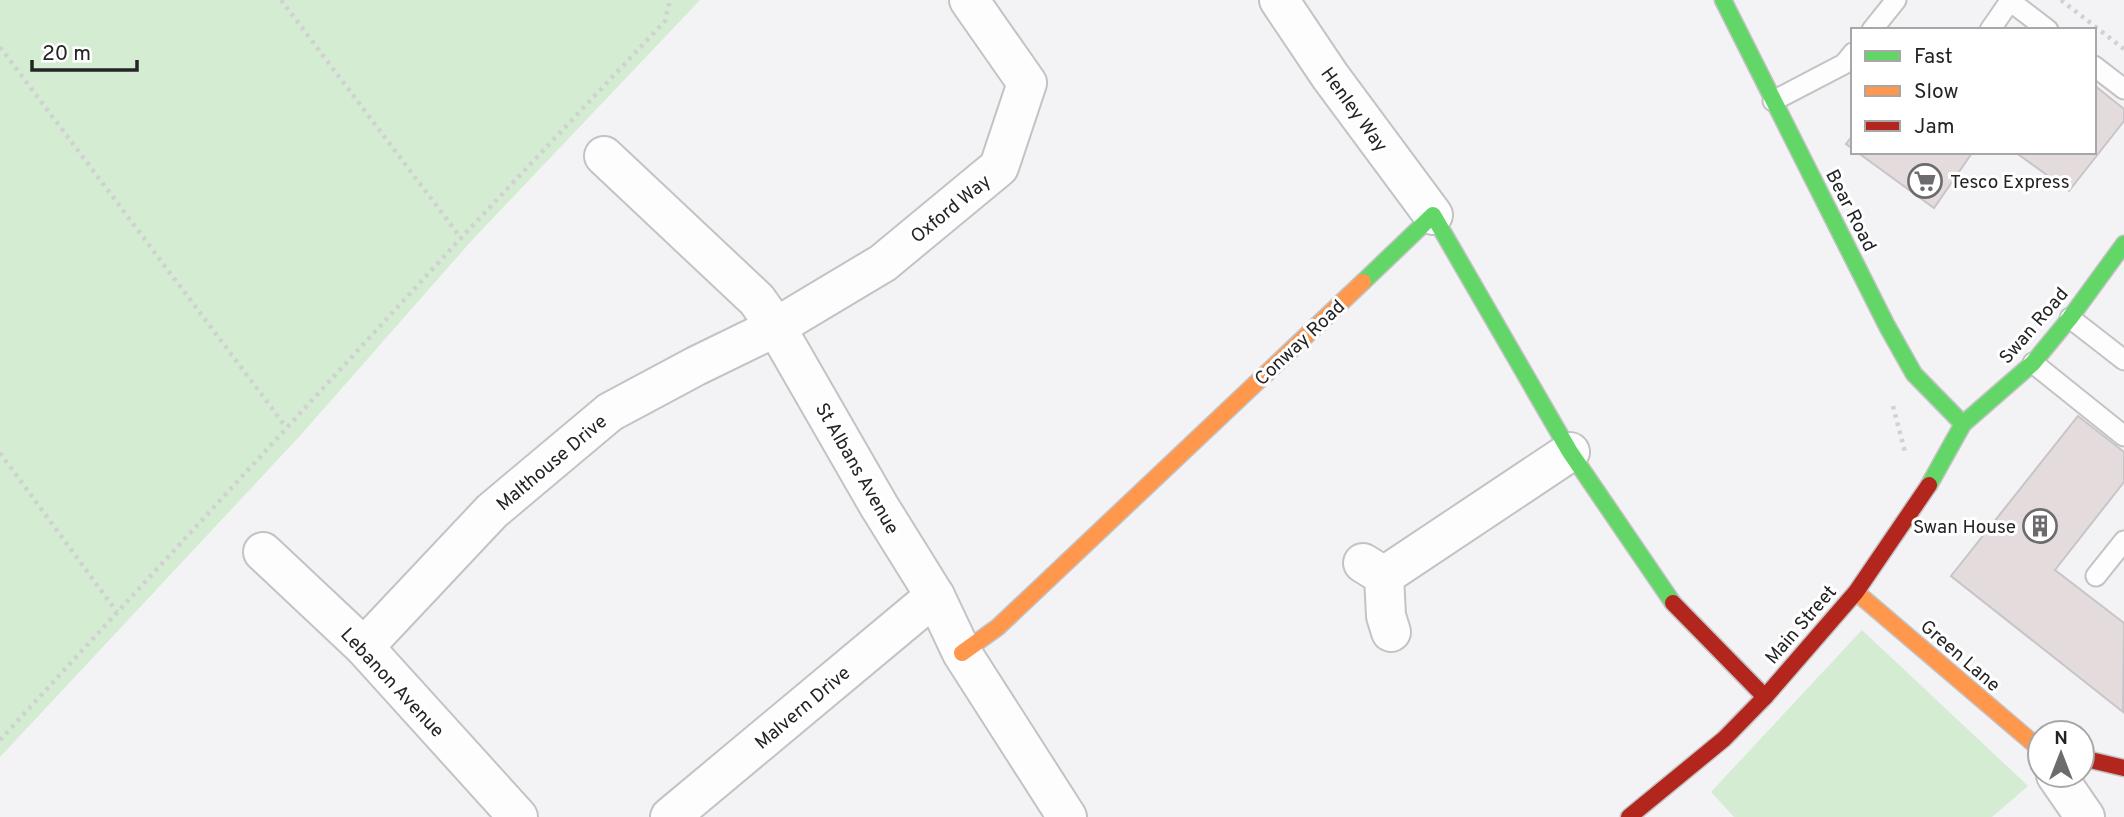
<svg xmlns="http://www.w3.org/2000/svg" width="2124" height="817" viewBox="0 0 2124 817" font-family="Overpass,sans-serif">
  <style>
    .green { fill: #d3ecd2 }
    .building { fill: #e4dbdc; stroke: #c7c5c7; stroke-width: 2 }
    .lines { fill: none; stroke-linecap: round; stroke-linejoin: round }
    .lane-casing { stroke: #c3c3c5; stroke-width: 23 }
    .street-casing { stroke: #c3c3c5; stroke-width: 42 }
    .fast-casing { stroke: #c3c3c5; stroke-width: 19 }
    .slow-casing { stroke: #c3c3c5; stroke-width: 19 }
    .jam-casing { stroke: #c3c3c5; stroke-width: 19 }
    .path { stroke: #d1d1d2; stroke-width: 4.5; stroke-dasharray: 3.5 5; stroke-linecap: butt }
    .lane { stroke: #fdfdfe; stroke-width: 19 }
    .street { stroke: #fdfdfe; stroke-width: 38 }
    .fast { stroke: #63d668; stroke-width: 16 }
    .slow { stroke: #ff974d; stroke-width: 16 }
    .jam { stroke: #b3261e; stroke-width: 16 }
    .labels { text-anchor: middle; stroke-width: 6; stroke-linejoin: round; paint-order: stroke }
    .street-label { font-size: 19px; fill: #242325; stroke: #fff }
    .poi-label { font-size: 19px; fill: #242325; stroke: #fff; text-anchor: start }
  </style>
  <rect width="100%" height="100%" fill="#f3f2f5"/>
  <g class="green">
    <polygon points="0,0 700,0 473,239 298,438 0,757"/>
    <polygon points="1862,630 2028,786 1992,817 1734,817 1711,792"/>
  </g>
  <g class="building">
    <polygon points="2094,85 2124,109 2124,121 2069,191 2015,152 2094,152"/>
    <polygon points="1853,135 1853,149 1846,144"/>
    <polygon points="1857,152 1970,152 1972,153 1934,208"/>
    <polygon points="2078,416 2124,452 2124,482 2055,570 2124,623 2123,712 1951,576"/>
  </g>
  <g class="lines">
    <g class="lane-casing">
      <g id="lane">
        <polyline points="1872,30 1896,0"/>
        <polyline points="1990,30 2010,1 2048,30"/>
        <polyline points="2094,66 2124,89"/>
        <polyline points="1773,101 1844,64 1853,53"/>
        <polyline points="2070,318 2124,360"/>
        <polyline points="2033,363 2124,436"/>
        <polyline points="2096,576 2124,541"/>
      </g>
    </g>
    <g class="street-casing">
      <g id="street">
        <polyline points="1279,0 1330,76 1433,215"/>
        <polyline points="604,156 757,300 776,327 879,506 935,596 962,653 1067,817"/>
        <polyline points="263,552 364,647 518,817"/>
        <polyline points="1363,563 1384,576 1386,616 1391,632"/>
        <polyline points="1384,576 1570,452"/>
        <polyline points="364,647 492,511 610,412 696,366 776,327 883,263 999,167 1027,83 969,0"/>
        <polyline points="2056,775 2085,817"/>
        <polyline points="670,817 935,596"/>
      </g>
    </g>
    <g class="fast-casing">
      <g id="fast">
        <polyline points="1723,0 1887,326 1914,374 1963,424"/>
        <polyline points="1363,282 1433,215 1570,452 1673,603"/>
        <polyline points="1929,485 1963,424 2033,363 2070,318 2124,244"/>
      </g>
    </g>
    <g class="slow-casing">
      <g id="slow">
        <polyline points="1856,592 2040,749"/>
        <polyline points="962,653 998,627 1363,282"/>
      </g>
    </g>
    <g class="jam-casing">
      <g id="jam">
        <polyline points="1673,603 1765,697"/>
        <polyline points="2082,758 2124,768"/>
        <polyline points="1629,817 1724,739 1765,697 1856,592 1929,485"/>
      </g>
    </g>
    <g class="path">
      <polyline points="281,0 461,238"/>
      <polyline points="2061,0 2124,49"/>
      <polyline points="0,47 286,427"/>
      <polyline points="1893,406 1905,452"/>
      <polyline points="0,453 117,612"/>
      <polyline points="0,740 461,238 665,21 670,0"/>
    </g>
    <use href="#lane" class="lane"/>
    <use href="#street" class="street"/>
    <use href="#fast" class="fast"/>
    <use href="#slow" class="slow"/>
    <use href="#jam" class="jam"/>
  </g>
  <defs>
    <g id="supermarket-ring" transform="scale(1.75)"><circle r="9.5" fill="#fff" stroke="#6c6b6e" stroke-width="1.5"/><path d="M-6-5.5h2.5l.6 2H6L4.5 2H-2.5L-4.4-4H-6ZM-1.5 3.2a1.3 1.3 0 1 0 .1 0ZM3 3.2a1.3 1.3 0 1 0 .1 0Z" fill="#6c6b6e"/></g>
    <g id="building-ring" transform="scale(1.75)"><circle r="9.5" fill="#fff" stroke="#6c6b6e" stroke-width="1.5"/><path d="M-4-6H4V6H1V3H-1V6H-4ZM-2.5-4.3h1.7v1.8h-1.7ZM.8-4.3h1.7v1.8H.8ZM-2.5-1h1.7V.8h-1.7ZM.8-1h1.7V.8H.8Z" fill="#6c6b6e"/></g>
  </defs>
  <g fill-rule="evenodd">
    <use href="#supermarket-ring" x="1925" y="181"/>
    <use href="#building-ring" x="2040" y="526"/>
  </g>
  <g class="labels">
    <g class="street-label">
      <text transform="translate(1355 109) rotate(54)" y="7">Henley Way</text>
      <text transform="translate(950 208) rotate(-39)" y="7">Oxford Way</text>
      <text transform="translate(1852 210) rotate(63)" y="7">Bear Road</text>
      <text transform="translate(2033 325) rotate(-49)" y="7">Swan Road</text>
      <text transform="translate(1299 342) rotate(-43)" y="7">Conway Road</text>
      <text transform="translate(551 462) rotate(-40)" y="7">Malthouse Drive</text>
      <text transform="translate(858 468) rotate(60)" y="7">St Albans Avenue</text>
      <text transform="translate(1800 624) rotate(-49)" y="7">Main Street</text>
      <text transform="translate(1961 655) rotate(41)" y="7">Green Lane</text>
      <text transform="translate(393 682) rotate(47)" y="7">Lebanon Avenue</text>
      <text transform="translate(802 707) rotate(-40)" y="7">Malvern Drive</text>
    </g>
    <g class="poi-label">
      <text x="1950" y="188">Tesco Express</text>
      <text x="2016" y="533" text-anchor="end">Swan House</text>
    </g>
  </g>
  <rect x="1851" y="28" width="245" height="126" fill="#ffffff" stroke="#a7a7a8" stroke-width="2"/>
  <rect x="1865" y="51" width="35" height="10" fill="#63d668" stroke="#a7a7a8" stroke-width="2"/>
  <text x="1914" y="63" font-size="21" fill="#242325">Fast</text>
  <rect x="1865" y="86" width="35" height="10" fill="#ff974d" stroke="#a7a7a8" stroke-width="2"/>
  <text x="1914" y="98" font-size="21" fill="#242325">Slow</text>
  <rect x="1865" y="121" width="35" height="10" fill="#b3261e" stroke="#a7a7a8" stroke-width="2"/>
  <text x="1914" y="133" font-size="21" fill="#242325">Jam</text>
  <g transform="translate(2061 754)"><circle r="33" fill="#ffffff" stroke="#a7a7a8" stroke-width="2"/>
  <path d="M0-5L12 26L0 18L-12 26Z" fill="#6c6b6e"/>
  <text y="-10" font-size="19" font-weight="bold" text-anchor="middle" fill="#242325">N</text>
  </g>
  <path d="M32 60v10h105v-10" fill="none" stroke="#242325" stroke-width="3.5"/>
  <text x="42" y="60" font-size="21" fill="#242325" stroke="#ffffff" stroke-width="5" paint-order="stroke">20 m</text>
</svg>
